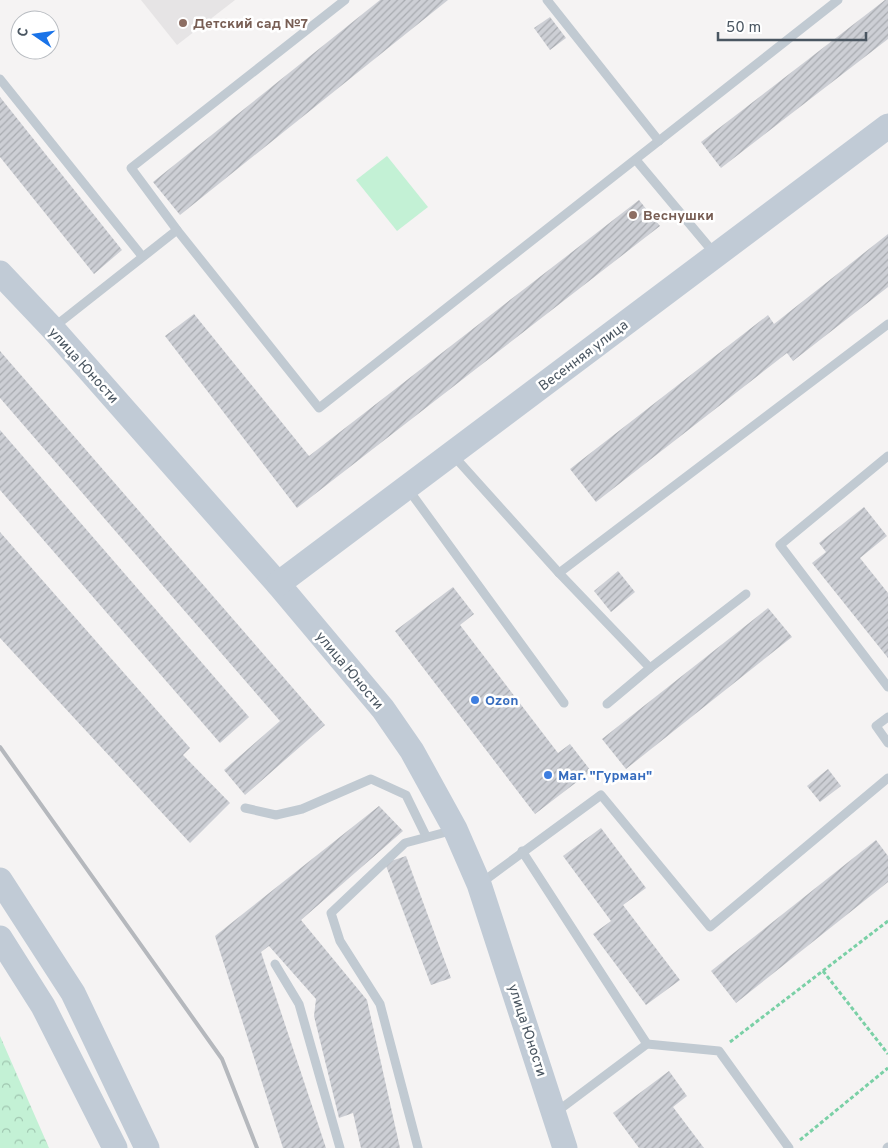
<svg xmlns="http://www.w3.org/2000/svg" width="888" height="1148" viewBox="0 0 888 1148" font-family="Overpass,sans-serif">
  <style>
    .education { fill: #e6e4e5 }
    .forest { fill: url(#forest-crowns) }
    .park { fill: #c3f1d5 }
    .building { fill: url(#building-hatch) }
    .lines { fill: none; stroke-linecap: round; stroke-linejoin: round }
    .path { stroke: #7ad0a6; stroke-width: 3; stroke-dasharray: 4 2.5; stroke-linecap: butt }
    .lane { stroke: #c1cad2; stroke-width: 9 }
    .secondary { stroke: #c1cbd6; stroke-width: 25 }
    .rail { stroke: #b5b8bd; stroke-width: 4 }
    .education-dot { fill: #8d6e63; stroke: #fff; stroke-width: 2 }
    .shop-dot { fill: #3f7fe0; stroke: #fff; stroke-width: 2 }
    .labels { text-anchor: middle; stroke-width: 5; stroke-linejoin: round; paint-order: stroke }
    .education-label { font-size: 14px; font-weight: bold; fill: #785e54; stroke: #fff; text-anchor: start }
    .street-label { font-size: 14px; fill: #4a5661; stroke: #fff }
    .shop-label { font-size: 14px; font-weight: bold; fill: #366cbe; stroke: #fff; text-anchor: start }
  </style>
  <defs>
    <pattern id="forest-crowns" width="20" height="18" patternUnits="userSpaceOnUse" patternTransform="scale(1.25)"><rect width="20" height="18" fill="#c3f1d5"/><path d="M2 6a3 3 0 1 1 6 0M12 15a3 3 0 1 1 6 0" fill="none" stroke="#a0c6b0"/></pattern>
    <pattern id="building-hatch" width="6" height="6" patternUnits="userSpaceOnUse" patternTransform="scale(1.25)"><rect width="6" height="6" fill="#cdcfd5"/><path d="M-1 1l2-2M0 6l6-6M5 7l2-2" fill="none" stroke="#a8abb0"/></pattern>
  </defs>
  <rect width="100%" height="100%" fill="#f5f3f3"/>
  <polygon class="education" points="141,0 235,0 177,45"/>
  <polygon class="forest" points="0,1036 49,1148 0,1148"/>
  <polygon class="park" points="387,156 428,207 397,231 356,180"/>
  <g class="building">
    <polygon points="380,0 448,0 180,215 153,182"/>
    <polygon points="885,0 888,0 888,39 721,168 701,142"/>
    <polygon points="550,17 566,38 550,50 534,28"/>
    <polygon points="0,97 122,250 94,274 0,157"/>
    <polygon points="639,200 660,226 297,508 165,336 194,314 309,456"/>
    <polygon points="888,234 888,287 793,361 787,353 596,502 570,469 768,315 774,324"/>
    <polygon points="0,351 325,725 245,795 224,770 280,721 0,398"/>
    <polygon points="0,430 249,717 220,743 0,490"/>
    <polygon points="864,507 887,536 860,558 888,593 888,658 812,563 826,552 819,543"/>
    <polygon points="0,532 190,748 183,755 230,803 190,843 0,638"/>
    <polygon points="618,571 635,592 611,612 594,591"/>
    <polygon points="453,587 474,614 460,625 558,753 570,744 591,771 535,814 395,631"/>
    <polygon points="768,608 792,637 626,769 602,739"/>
    <polygon points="828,769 841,786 820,802 807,786"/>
    <polygon points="379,806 403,831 301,920 367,1000 400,1148 361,1148 353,1113 339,1118 314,1016 316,999 269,946 261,952 326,1148 283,1148 215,936"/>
    <polygon points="601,828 646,888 623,905 680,980 646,1005 593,934 611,921 563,856"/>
    <polygon points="876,840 888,856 888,882 736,1003 711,971"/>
    <polygon points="406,856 451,978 431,985 385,863"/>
    <polygon points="669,1071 687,1096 673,1107 704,1148 639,1148 613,1113"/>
  </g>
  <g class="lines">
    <g class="path">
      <polyline points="823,971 888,1054"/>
      <polyline points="730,1042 888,921"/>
      <polyline points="800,1140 888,1068"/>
    </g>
    <g class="lane">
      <polyline points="345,0 131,168 177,230 319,408 838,0"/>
      <polyline points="547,0 659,141"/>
      <polyline points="0,79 142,256"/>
      <polyline points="636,160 714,253"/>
      <polyline points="54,327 177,230"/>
      <polyline points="452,454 559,573 650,668"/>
      <polyline points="888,456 780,545 888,687"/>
      <polyline points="408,489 564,703"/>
      <polyline points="559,573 888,324"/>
      <polyline points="607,704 650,668 746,594"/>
      <polyline points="888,717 876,726 888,743"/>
      <polyline points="245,808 276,815 302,809 371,779 406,795 426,836"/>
      <polyline points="522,851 647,1044"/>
      <polyline points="481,883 601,795 710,927 888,778"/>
      <polyline points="275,964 299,1004 340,1148"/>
      <polyline points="555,1113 647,1044 719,1051 789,1148"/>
      <polyline points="418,1148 380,1004 340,941 331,913 405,843 454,830"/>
      <polyline points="887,1148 888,1147"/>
    </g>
    <g class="secondary">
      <polyline points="0,273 52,328 278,584 383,709 412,751 455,829 479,884 565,1148"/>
      <polyline points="278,584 888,126"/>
      <polyline points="0,880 73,993 147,1148"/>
      <polyline points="0,938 43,1006 115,1148"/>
    </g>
    <polyline class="rail" points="0,747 222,1059 257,1148"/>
  </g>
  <g class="education-dot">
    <circle cx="183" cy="23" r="5"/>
    <circle cx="633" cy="215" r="5"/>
  </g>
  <g class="shop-dot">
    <circle cx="475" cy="700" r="5"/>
    <circle cx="548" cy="775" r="5"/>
  </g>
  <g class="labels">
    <g class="education-label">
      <text x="193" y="28">Детский сад №7</text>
      <text x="643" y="220">Веснушки</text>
    </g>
    <g class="street-label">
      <text transform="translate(583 355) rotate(-37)" y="5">Весенняя улица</text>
      <text transform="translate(84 365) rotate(48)" y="5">улица Юности</text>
      <text transform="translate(350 670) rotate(50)" y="5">улица Юности</text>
      <text transform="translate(528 1030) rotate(72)" y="5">улица Юности</text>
    </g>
    <g class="shop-label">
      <text x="485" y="705">Ozon</text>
      <text x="558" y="780">Маг. "Гурман"</text>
    </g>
  </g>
  <g transform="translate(35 35) rotate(283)"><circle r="24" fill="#ffffff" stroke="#b7bbc0"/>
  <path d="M0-4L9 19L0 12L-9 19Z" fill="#1a73e8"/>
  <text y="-8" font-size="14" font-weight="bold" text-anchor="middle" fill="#4a5661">С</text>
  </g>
  <path d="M718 32v8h148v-8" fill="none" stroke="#4a5661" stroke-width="2.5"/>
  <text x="726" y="32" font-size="15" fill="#4a5661" stroke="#ffffff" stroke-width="4" paint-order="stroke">50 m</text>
</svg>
